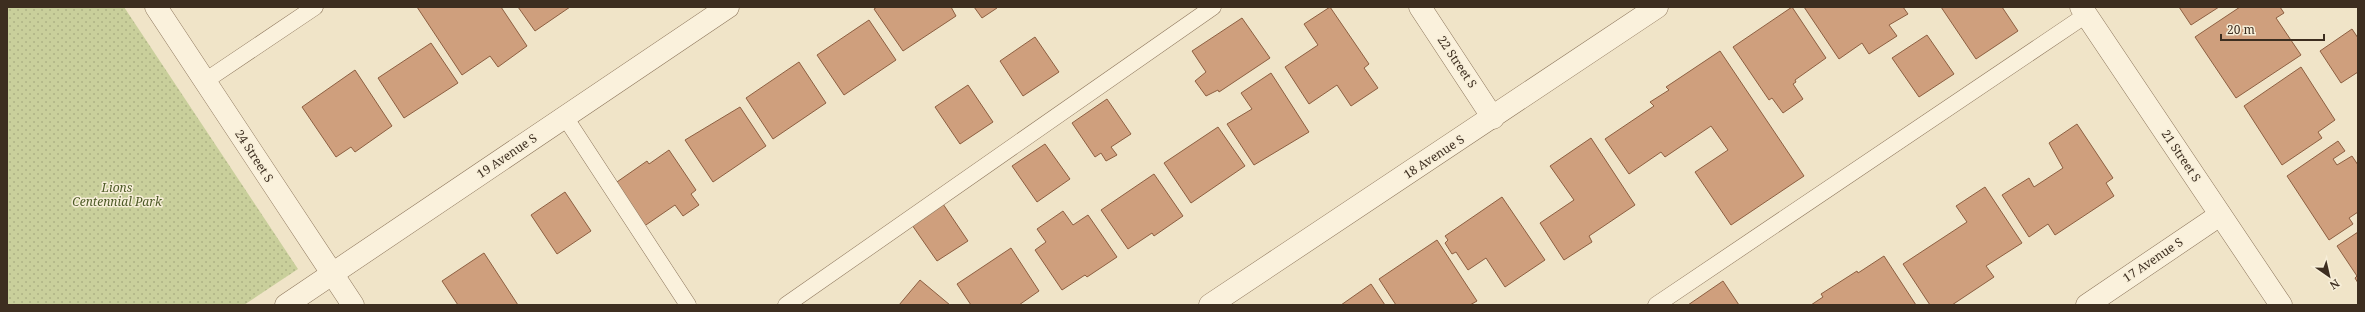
<svg xmlns="http://www.w3.org/2000/svg" width="2365" height="312" viewBox="0 0 2365 312" font-family="'Noto Serif',serif">
  <style>
    .green { fill: url(#green-dots) }
    .building { fill: #cf9f7d; stroke: #8d5f41 }
    .lines { fill: none; stroke-linecap: round; stroke-linejoin: round }
    .service-casing { stroke: #8d765c; stroke-width: 17 }
    .minor-casing { stroke: #8d765c; stroke-width: 23 }
    .service { stroke: #faf1dc; stroke-width: 16 }
    .minor { stroke: #faf1dc; stroke-width: 22 }
    .labels { text-anchor: middle; stroke-width: 3; stroke-linejoin: round; paint-order: stroke }
    .street-label { font-size: 12px; fill: #3d2e20; stroke: #f7eed8 }
    .park-label { font-size: 12px; font-style: italic; fill: #4d5a26; stroke: #f7eed8 }
  </style>
  <defs>
    <pattern id="green-dots" width="8" height="8" patternUnits="userSpaceOnUse"><rect width="8" height="8" fill="#c9cf9b"/><path d="M2 2h.1M6 6h.1" fill="none" stroke="#aeb285" stroke-width="1.8" stroke-linecap="round"/></pattern>
  </defs>
  <rect width="100%" height="100%" fill="#f0e4c8"/>
  <polygon class="green" points="7,7 124,7 298,269 244,305 7,305"/>
  <g class="building">
    <polygon points="417,7 501,7 527,46 498,67 490,56 462,75"/>
    <polygon points="518,7 570,7 535,31"/>
    <polygon points="877,7 951,7 956,16 903,51 874,9"/>
    <polygon points="974,7 996,7 997,8 982,18"/>
    <polygon points="1330,7 1369,64 1364,68 1378,88 1351,106 1337,85 1309,104 1285,67 1318,45 1304,24"/>
    <polygon points="1792,7 1826,58 1795,80 1796,82 1793,84 1803,99 1783,113 1772,98 1769,100 1733,47"/>
    <polygon points="1804,7 1903,7 1908,14 1889,25 1897,36 1869,54 1862,43 1839,59"/>
    <polygon points="1941,7 2002,7 2018,31 1976,59"/>
    <polygon points="2179,7 2219,7 2191,25"/>
    <polygon points="2240,7 2280,7 2284,13 2276,18 2301,55 2236,98 2195,37"/>
    <polygon points="1242,18 1270,58 1219,92 1218,90 1206,96 1195,81 1206,72 1192,51"/>
    <polygon points="869,20 896,60 844,95 817,55"/>
    <polygon points="2352,29 2358,38 2358,72 2341,83 2320,51"/>
    <polygon points="1927,35 1954,74 1919,97 1892,58"/>
    <polygon points="1035,37 1059,72 1023,96 1000,61"/>
    <polygon points="431,43 458,83 404,118 378,78"/>
    <polygon points="1720,51 1804,176 1731,225 1695,172 1728,150 1711,126 1665,157 1661,152 1629,174 1605,139 1654,106 1650,102 1669,90 1666,87"/>
    <polygon points="799,62 826,103 773,139 746,98"/>
    <polygon points="2301,67 2335,120 2318,132 2322,138 2282,165 2244,106"/>
    <polygon points="355,70 392,126 355,152 351,147 336,157 302,107"/>
    <polygon points="1271,73 1309,132 1254,165 1227,124 1252,109 1241,93"/>
    <polygon points="968,85 993,122 960,144 935,107"/>
    <polygon points="1107,99 1131,134 1111,147 1117,155 1106,161 1101,153 1095,157 1072,123"/>
    <polygon points="740,107 766,146 713,182 685,140"/>
    <polygon points="2077,124 2113,178 2106,183 2114,196 2055,235 2048,224 2029,237 2002,195 2029,178 2034,187 2063,168 2049,143"/>
    <polygon points="1218,127 1245,166 1191,203 1164,163"/>
    <polygon points="1591,138 1635,205 1589,236 1592,242 1564,260 1540,223 1574,200 1550,166"/>
    <polygon points="2338,141 2345,151 2333,159 2337,165 2352,156 2358,165 2358,212 2349,218 2353,224 2329,240 2287,176"/>
    <polygon points="1045,144 1070,179 1037,202 1012,166"/>
    <polygon points="669,150 696,190 691,194 699,205 683,216 675,205 643,227 614,184 647,161 649,164"/>
    <polygon points="1154,174 1183,216 1154,236 1152,233 1128,249 1101,210"/>
    <polygon points="1985,187 2022,243 1986,266 1994,277 1952,305 1930,305 1903,264 1967,222 1956,206"/>
    <polygon points="565,192 591,231 557,254 531,215"/>
    <polygon points="1502,197 1545,260 1505,287 1486,258 1468,270 1456,252 1452,254 1445,243 1448,240 1445,236"/>
    <polygon points="943,204 968,241 937,261 912,225"/>
    <polygon points="1063,211 1073,225 1088,215 1117,257 1087,277 1085,275 1062,290 1035,250 1046,242 1037,229"/>
    <polygon points="2358,232 2358,283 2355,278 2357,276 2337,246"/>
    <polygon points="1437,240 1477,301 1470,305 1396,305 1379,279"/>
    <polygon points="1011,248 1039,291 1019,305 971,305 957,284"/>
    <polygon points="484,253 518,305 458,305 442,281"/>
    <polygon points="1884,256 1916,305 1811,305 1823,297 1821,294 1857,271 1858,273"/>
    <polygon points="920,280 950,305 899,305"/>
    <polygon points="1723,281 1739,305 1688,305"/>
    <polygon points="1371,284 1385,305 1341,305"/>
  </g>
  <g class="lines">
    <g class="service-casing">
      <g id="service">
        <polyline points="205,81 315,7"/>
        <polyline points="565,117 688,305"/>
        <polyline points="786,305 1213,7"/>
        <polyline points="1656,305 2086,15"/>
      </g>
    </g>
    <g class="minor-casing">
      <g id="minor">
        <polyline points="156,7 353,305"/>
        <polyline points="1420,7 1493,118"/>
        <polyline points="2081,7 2281,305"/>
        <polyline points="286,305 728,7"/>
        <polyline points="1210,305 1657,7"/>
        <polyline points="2087,305 2220,215"/>
      </g>
    </g>
    <use href="#service" class="service"/>
    <use href="#minor" class="minor"/>
  </g>
  <g class="labels">
    <g class="street-label">
      <text transform="translate(1457 62) rotate(56)" y="4">22 Street S</text>
      <text transform="translate(254 156) rotate(57)" y="4">24 Street S</text>
      <text transform="translate(507 156) rotate(-34)" y="4">19 Avenue S</text>
      <text transform="translate(2181 156) rotate(56)" y="4">21 Street S</text>
      <text transform="translate(1434 157) rotate(-33)" y="4">18 Avenue S</text>
      <text transform="translate(2153 260) rotate(-34)" y="4">17 Avenue S</text>
    </g>
    <g class="park-label">
      <text x="117" y="192">Lions<tspan x="117" dy="14">Centennial Park</tspan></text>
    </g>
  </g>
  <rect width="2365" height="312" fill="none" stroke="#3d2e20" stroke-width="16"/>
  <g transform="translate(2329 276) rotate(146)" stroke="#f7eed8" stroke-width="3" paint-order="stroke">
  <path d="M0-3L7 15L0 10L-7 15Z" fill="#3d2e20"/>
  <text y="-6" font-size="11" font-weight="bold" text-anchor="middle" fill="#3d2e20">N</text>
  </g>
  <path d="M2221 34v6h103v-6" fill="none" stroke="#3d2e20" stroke-width="2"/>
  <text x="2227" y="34" font-size="12" fill="#3d2e20" stroke="#f7eed8" stroke-width="3" paint-order="stroke">20 m</text>
</svg>
